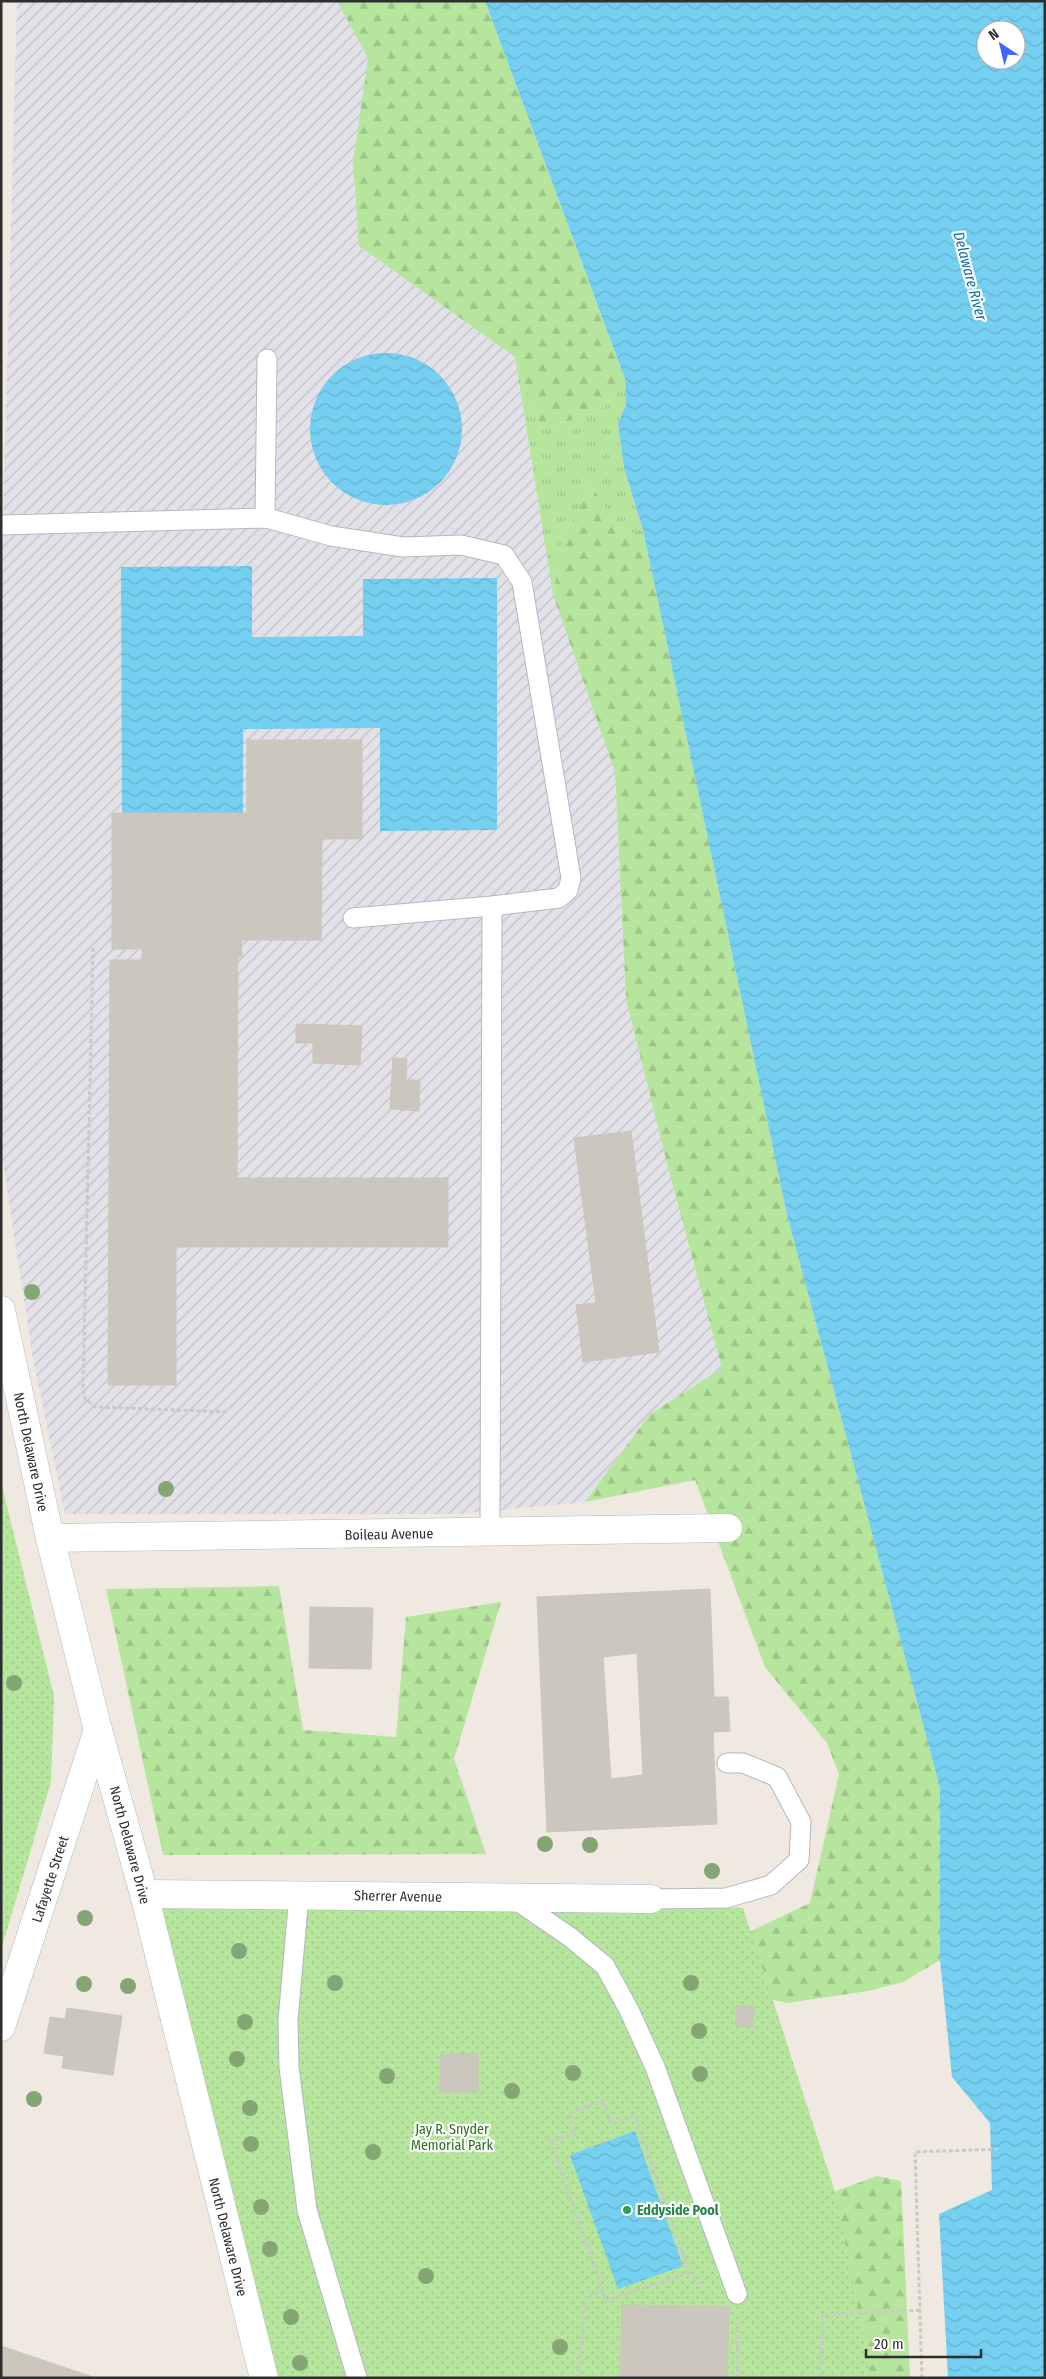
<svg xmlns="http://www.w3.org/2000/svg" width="1046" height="2379" viewBox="0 0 1046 2379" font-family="'Fira Sans Condensed',sans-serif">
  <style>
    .industrial { fill: url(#industrial-furrows) }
    .grass { fill: url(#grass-tufts) }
    .forest { fill: url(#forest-firs) }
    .park { fill: url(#park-dots) }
    .water { fill: url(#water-waves); fill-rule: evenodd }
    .building { fill: #cbc7bf; stroke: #cbc5ba; fill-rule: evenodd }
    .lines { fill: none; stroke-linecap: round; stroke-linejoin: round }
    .service-casing { stroke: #b4b7c1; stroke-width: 21 }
    .minor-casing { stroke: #b4b7c1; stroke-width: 29 }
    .tertiary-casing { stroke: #b4b7c1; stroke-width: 29 }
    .secondary-casing { stroke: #b4b7c1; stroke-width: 29 }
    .path { stroke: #c9c9c9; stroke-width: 3; stroke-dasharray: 4 2.5; stroke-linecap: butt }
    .service { stroke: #fff; stroke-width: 19 }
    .minor { stroke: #fff; stroke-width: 28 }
    .tertiary { stroke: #fff; stroke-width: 28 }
    .secondary { stroke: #fff; stroke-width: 28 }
    .tree { fill: #84a574 }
    .leisure-dot { fill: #2e9e5b; stroke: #fff; stroke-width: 2 }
    .labels { text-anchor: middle; stroke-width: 4.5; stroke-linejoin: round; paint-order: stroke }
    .street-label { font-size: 14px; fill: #2e2e2e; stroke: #fff }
    .park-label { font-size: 14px; fill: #2c6e1b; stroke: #fff }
    .leisure-label { font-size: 14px; font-weight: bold; fill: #27864d; stroke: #fff; text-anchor: start }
    .water-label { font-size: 15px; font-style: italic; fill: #0d6fa3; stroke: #fff }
  </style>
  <defs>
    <pattern id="industrial-furrows" width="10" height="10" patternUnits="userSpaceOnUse" patternTransform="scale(1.25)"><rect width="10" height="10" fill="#e3e1e8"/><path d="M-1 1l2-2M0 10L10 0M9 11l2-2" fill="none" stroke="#c3c1c7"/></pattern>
    <pattern id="grass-tufts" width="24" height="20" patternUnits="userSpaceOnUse" patternTransform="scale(1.25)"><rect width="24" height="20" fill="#b6e59e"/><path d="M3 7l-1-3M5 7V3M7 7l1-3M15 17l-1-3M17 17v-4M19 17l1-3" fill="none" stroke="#9dc588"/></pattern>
    <pattern id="forest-firs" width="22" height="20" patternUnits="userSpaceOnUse" patternTransform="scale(1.25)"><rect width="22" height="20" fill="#b6e59e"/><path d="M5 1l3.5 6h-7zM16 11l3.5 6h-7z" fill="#9dc588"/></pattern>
    <pattern id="park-dots" width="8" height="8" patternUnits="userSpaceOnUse" patternTransform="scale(1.25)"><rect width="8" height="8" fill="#b6e59e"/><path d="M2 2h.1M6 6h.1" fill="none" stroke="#9dc588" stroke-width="1.8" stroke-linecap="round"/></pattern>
    <pattern id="water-waves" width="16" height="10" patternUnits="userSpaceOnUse" patternTransform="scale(1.25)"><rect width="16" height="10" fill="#75cff0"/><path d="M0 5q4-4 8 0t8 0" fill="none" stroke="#66b2ce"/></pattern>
  </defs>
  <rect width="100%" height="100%" fill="#efe9e1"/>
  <polygon class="industrial" points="17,1 337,1 368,58 353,163 359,246 515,357 553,595 615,772 626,999 670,1175 722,1368 649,1415 585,1502 458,1514 65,1514 33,1359 1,1149 2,564"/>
  <polygon class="grass" points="515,357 541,429 601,411 625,379 626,404 618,424 624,468 643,530 622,536 589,481 581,505 563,537 553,595"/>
  <g class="forest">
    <polygon points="337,1 485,1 625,379 601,411 541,429 515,357 359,246 353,163 368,58"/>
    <polygon points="589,481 622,536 643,530 787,1215 940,1788 940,1960 903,1982 868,1991 787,2003 736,1992 732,1940 810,1903 839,1774 827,1743 765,1667 695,1480 585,1502 649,1415 722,1368 670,1175 626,999 615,772 553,595 563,537 581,505"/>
    <polygon points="279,1586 303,1730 396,1737 406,1617 501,1602 454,1759 486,1854 163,1855 106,1589"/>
    <polygon points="877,2176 901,2181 910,2378 840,2378 798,2205"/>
  </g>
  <g class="park">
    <polygon points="1,1482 54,1696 51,1782 1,1950"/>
    <polygon points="144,1894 512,1897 743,1908 836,2195 871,2378 264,2378"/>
  </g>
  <g class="water">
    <path d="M485,1H1045V2378H948L939,2214L992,2190L990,2123L952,2077L940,1960V1788L787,1215L643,530L624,468L618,424L626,404L625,379ZM986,30H1016V60H986Z"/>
    <circle cx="386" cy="429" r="76"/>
    <polygon points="252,566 252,637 363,636 363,579 497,578 497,830 380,831 380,728 243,729 243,819 122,820 121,567"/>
    <polygon points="635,2131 683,2266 618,2289 570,2155"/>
  </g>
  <g class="building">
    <polygon points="247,740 362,740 362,839 322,839 321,940 241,940 242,957 238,957 237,1178 448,1178 448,1247 176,1247 176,1385 108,1385 110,960 142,960 142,949 112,949 112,813 247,813"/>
    <polygon points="296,1024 362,1026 360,1065 313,1063 313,1043 296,1043"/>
    <polygon points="393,1058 407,1059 406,1080 420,1080 419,1111 390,1109"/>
    <polygon points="631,1131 659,1352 583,1362 576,1305 596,1303 574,1138"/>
    <path d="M710,1589L714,1697H728L730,1731L713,1732L717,1824L547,1832L537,1597ZM637,1653L643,1775L611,1779L603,1657Z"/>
    <polygon points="310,1607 373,1608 371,1669 309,1668"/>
    <polygon points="736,2006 754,2006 753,2027 736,2026"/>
    <polygon points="67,2008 122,2016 113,2075 62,2068 64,2056 44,2053 50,2017 65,2019"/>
    <polygon points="478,2053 478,2092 440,2093 440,2055"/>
    <polygon points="622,2305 729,2307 727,2378 620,2378"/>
    <polygon points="1,2346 96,2378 1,2378"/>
  </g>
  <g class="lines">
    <g class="service-casing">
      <g id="service">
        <polyline points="265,518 267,359"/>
        <polyline points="1,525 267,518 331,536 403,547 461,545 504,555 522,582 571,878 568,890 559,898 492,906 353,918"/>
        <polyline points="490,1532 492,906"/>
        <polyline points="299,1895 288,2020 289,2067 307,2210 357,2378"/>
        <polyline points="513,1898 570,1937 605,1966 629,2010 655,2067 737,2294"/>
        <polyline points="651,1899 726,1898 771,1885 799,1860 801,1822 777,1777 743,1763 727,1763"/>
      </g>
    </g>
    <g class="minor-casing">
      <g id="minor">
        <polyline points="50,1538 728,1528"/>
        <polyline points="144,1894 651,1899"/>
      </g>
    </g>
    <g class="tertiary-casing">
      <polyline id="tertiary" points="1,2027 98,1730"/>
    </g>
    <g class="secondary-casing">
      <polyline id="secondary" points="1,1310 50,1538 98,1730 144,1894 264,2378"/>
    </g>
    <g class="path">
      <polyline points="93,948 83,1390 85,1399 96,1407 227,1412"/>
      <polygon points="603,2101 611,2124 635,2116 689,2272 606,2301 551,2141 576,2133 569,2113"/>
      <polyline points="689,2272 700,2285"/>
      <polyline points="737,2322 738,2378"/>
      <polyline points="578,2378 585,2298 603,2291"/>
      <polyline points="820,2378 823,2315 920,2310"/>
      <polyline points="922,2378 915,2152 1000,2149"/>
    </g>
    <use href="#service" class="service"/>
    <use href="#minor" class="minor"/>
    <use href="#tertiary" class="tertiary"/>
    <use href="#secondary" class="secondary"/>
  </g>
  <g class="tree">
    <circle cx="32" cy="1292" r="8"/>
    <circle cx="166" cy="1489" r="8"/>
    <circle cx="14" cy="1683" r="8"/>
    <circle cx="545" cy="1844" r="8"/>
    <circle cx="590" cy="1845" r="8"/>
    <circle cx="712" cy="1871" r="8"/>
    <circle cx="85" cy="1918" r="8"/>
    <circle cx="239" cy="1951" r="8"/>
    <circle cx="335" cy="1983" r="8"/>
    <circle cx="691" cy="1983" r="8"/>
    <circle cx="84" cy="1984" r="8"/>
    <circle cx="128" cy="1986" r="8"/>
    <circle cx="245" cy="2022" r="8"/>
    <circle cx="699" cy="2031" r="8"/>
    <circle cx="237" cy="2059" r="8"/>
    <circle cx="573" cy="2073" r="8"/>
    <circle cx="700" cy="2074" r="8"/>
    <circle cx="387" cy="2076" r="8"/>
    <circle cx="512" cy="2091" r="8"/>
    <circle cx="34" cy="2099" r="8"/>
    <circle cx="250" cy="2108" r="8"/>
    <circle cx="251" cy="2144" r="8"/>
    <circle cx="373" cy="2152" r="8"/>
    <circle cx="261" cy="2207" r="8"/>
    <circle cx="270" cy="2249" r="8"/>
    <circle cx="426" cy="2276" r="8"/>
    <circle cx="291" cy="2317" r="8"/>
    <circle cx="560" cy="2347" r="8"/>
    <circle cx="300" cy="2363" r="8"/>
  </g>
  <circle class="leisure-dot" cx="627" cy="2210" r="5"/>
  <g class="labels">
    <g class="street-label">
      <text transform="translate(31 1452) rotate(78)" y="5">North Delaware Drive</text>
      <text transform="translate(389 1534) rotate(-1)" y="5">Boileau Avenue</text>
      <text transform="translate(130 1845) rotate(75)" y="5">North Delaware Drive</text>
      <text transform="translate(50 1879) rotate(-72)" y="5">Lafayette Street</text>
      <text transform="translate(398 1896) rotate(1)" y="5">Sherrer Avenue</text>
      <text transform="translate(228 2237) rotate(76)" y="5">North Delaware Drive</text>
    </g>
    <g class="park-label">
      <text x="452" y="2134">Jay R. Snyder<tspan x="452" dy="16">Memorial Park</tspan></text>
    </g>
    <g class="leisure-label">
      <text x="637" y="2215">Eddyside Pool</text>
    </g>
    <g class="water-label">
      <text transform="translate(970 276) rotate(75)" y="5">Delaware River</text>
    </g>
  </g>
  <rect width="1046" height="2379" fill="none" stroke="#2e2e2e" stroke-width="5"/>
  <g transform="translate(1001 45) rotate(325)"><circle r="24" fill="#ffffff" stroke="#ababab"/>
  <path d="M0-4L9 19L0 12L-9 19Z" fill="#4264fb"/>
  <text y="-8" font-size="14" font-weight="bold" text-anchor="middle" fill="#2e2e2e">N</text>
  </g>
  <path d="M866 2349v8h115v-8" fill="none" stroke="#2e2e2e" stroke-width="2.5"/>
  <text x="874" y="2349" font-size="15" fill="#2e2e2e" stroke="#ffffff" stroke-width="4" paint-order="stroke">20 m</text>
</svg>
